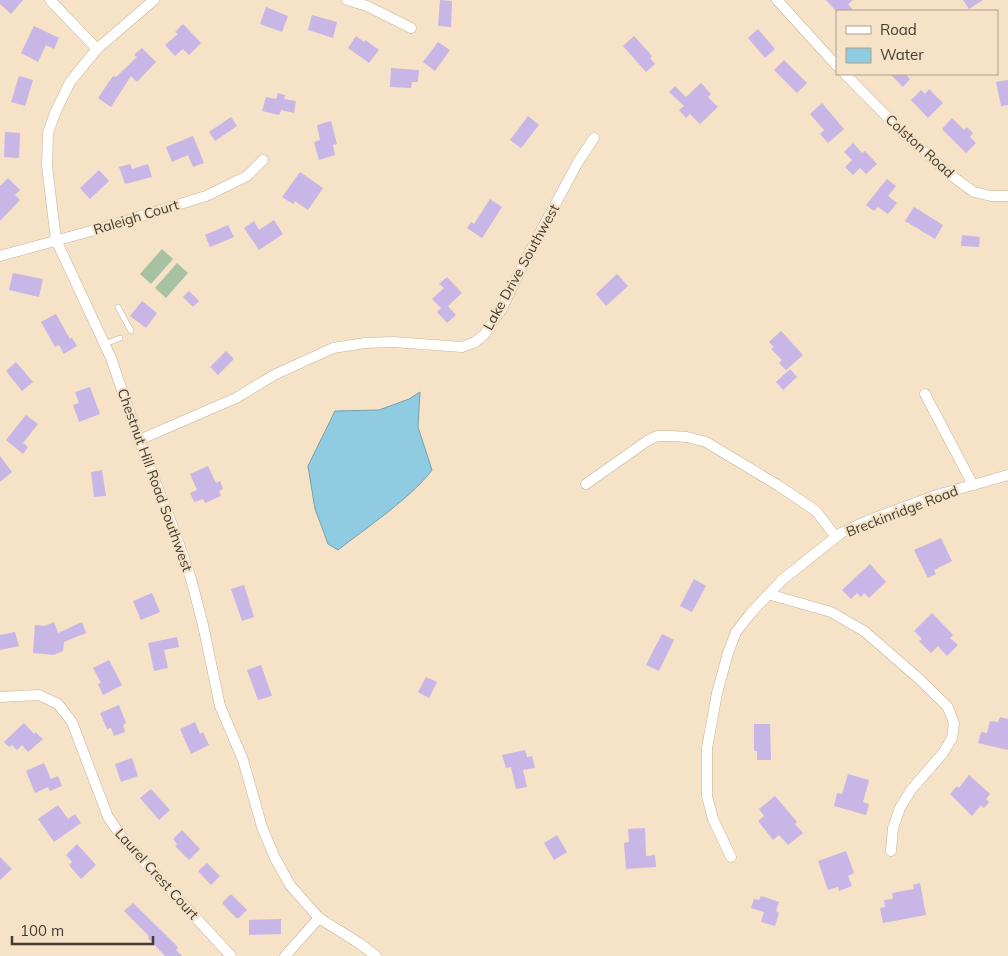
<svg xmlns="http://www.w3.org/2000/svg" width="1008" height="956" viewBox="0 0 1008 956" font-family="Mulish,sans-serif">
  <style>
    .green { fill: #a6c2a3 }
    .water { fill: #8fcbe1; stroke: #78a0ac }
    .building { fill: #c7b6e6 }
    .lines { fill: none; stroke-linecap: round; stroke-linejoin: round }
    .service-casing { stroke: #c5b399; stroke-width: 6 }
    .minor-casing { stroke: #c5b399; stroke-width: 11 }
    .service { stroke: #fff; stroke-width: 5 }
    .minor { stroke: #fff; stroke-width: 10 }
    .labels { text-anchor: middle; stroke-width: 4.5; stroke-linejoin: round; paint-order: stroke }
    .street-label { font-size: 14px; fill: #433b31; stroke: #f5e2c7 }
  </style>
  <rect width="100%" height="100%" fill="#f5e2c7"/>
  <g class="green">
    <polygon points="162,249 173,259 151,284 140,274"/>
    <polygon points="177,263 188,273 166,298 155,288"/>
  </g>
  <path class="water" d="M420,392L418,427L432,470C411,498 366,528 338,550L328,544L323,530L315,509L308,466L335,411L379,410L409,399Z"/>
  <g class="building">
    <polygon points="0,0 23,0 11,14 0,4"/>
    <polygon points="440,0 452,1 451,27 438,26"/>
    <polygon points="826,0 853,0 848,4 854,11 836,11"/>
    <polygon points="963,0 983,0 969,9"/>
    <polygon points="266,7 288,16 282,32 260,24"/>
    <polygon points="312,15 337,22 333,38 308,30"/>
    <polygon points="183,24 201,43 189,55 183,49 175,56 165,45 178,34 175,32"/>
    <polygon points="34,26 59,38 54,49 46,45 38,62 21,53"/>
    <polygon points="758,29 775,49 765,58 748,38"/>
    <polygon points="356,36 364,42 365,40 379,50 369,63 348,48"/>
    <polygon points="634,36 652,56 650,58 655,64 646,72 623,46"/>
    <polygon points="438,42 450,50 435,71 423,62"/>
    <polygon points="142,48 156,62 137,82 131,76 111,107 98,98 113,76 116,77 137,57 134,55"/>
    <polygon points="784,60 807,83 797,93 774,70"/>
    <polygon points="391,68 419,70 418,82 412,82 411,88 390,87"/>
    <polygon points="890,74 905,74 910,79 903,87"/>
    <polygon points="19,76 33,80 25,106 11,102"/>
    <polygon points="1008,80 1008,105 1001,106 996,82"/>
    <polygon points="701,83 711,94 708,97 718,107 700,124 690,114 686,118 679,110 684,106 669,92 675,86 686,97"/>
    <polygon points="929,89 943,103 928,118 911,100 921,90 925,94"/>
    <polygon points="278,93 285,95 284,99 296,101 294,113 281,110 279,115 262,111 266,97 276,99"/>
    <polygon points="822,103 844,129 828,143 820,134 824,130 810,114"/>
    <polygon points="528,116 539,125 521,148 510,140"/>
    <polygon points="231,117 237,126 215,141 209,132"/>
    <polygon points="952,118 964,130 967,127 973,133 970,137 976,143 966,153 942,129"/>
    <polygon points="331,121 337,144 333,145 335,155 319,160 314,142 320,140 317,125"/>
    <polygon points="5,132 20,133 19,158 4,157"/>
    <polygon points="193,136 204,163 193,167 188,155 172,162 166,147"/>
    <polygon points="853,143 862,153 865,151 877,164 866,174 860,168 853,175 845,167 852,160 844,152"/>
    <polygon points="130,164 132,169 148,164 152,177 125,184 119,167"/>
    <polygon points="99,170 109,181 90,199 80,188"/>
    <polygon points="300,172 323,188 308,210 295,201 293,204 282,197"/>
    <polygon points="8,178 20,190 15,195 20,200 0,221 0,186"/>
    <polygon points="887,179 896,186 888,196 897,203 888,214 878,207 874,211 866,205"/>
    <polygon points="490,199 502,207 482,238 467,228 471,222 474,224"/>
    <polygon points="914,207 943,225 935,239 905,221"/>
    <polygon points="274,220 283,234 259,250 244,228 254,221 259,230"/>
    <polygon points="228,225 234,237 210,247 205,235"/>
    <polygon points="962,235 980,237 979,247 961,246"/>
    <polygon points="13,273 43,279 39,297 9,290"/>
    <polygon points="617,274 628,286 606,306 596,294"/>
    <polygon points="447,277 462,293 448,306 456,315 447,323 437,312 441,308 432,299 444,288 439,284"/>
    <polygon points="189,291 199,301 193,307 183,297"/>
    <polygon points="142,301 157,313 146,328 130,316"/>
    <polygon points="56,314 70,339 72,338 77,346 64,354 59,345 55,347 41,322"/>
    <polygon points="781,331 803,355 786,370 779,363 782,360 771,349 774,347 769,342"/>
    <polygon points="226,351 234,359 218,375 210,367"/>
    <polygon points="16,362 33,382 22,391 6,371"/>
    <polygon points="790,369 797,377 783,390 776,382"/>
    <polygon points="90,387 100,414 79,422 73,405 79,403 75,392"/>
    <polygon points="26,415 38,424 23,443 28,447 23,454 6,440"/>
    <polygon points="0,456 12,472 0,482"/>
    <polygon points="208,466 216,483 220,481 223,489 219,491 221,496 205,503 203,499 194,502 190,493 197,490 190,474"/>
    <polygon points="102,470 106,496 94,497 91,472"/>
    <polygon points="941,538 952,561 934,570 936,574 928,578 914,550"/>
    <polygon points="870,564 886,582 869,598 864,593 861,597 857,593 851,599 842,590"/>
    <polygon points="694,579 706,586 692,612 680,606"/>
    <polygon points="244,585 254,617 242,621 231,589"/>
    <polygon points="152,593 160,612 141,620 133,601"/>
    <polygon points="932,613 953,635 950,638 958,645 947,656 938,646 931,653 919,641 922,639 914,631"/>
    <polygon points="54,622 58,633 82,622 86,633 64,642 63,651 54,655 33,653 35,625 45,626"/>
    <polygon points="15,632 19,646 0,650 0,635"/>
    <polygon points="662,634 674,640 659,671 646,665"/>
    <polygon points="177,637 179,647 164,650 168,668 154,671 148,643"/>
    <polygon points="109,660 122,685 103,695 98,684 101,683 93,668"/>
    <polygon points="261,665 272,696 258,700 247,670"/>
    <polygon points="426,677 437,682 429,698 418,692"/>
    <polygon points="119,705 126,723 123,725 125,732 114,736 111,728 107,729 100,713"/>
    <polygon points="1000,717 1008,719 1008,750 978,743 981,732 987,733 990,721 998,722"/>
    <polygon points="195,722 200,734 203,732 209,745 191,754 180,729"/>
    <polygon points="24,723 34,734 35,732 43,739 28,752 22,745 17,750 12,745 9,747 4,742"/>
    <polygon points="754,724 770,724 771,760 757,760 757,751 754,751"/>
    <polygon points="525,750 527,757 532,756 535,768 523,770 527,787 516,789 511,767 506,768 502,755"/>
    <polygon points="132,758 138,776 121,782 115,764"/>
    <polygon points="44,763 51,779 58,776 62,786 50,791 48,787 35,793 26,771"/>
    <polygon points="848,774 869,780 863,802 869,804 866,815 834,806 837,793 842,794"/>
    <polygon points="969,775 990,794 986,799 989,802 984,808 981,805 972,816 950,794 957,786 959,788"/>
    <polygon points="151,789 170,810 159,820 140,798"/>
    <polygon points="775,796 797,822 795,824 803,833 788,845 779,835 773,840 758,821 764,816 759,809"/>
    <polygon points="58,805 68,819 75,814 81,823 54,842 38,819"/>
    <polygon points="645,828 646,856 655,855 656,867 626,869 624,843 629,842 628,829"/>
    <polygon points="182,830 200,849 189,860 175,846 177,844 173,839"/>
    <polygon points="557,835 567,852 554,860 544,843"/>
    <polygon points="77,844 96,865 81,879 69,865 72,862 66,855"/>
    <polygon points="846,851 854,873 848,876 852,886 839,891 838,887 828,890 818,861"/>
    <polygon points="0,857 12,869 0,880"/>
    <polygon points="207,863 220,876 211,885 198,871"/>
    <polygon points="920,883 926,915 883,923 880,908 885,907 884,900 893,899 892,893 914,889 913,885"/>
    <polygon points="231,894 247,910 239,918 236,918 222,903"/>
    <polygon points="761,896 779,902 776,911 779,913 775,926 761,922 764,912 751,908 754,899 759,900"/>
    <polygon points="133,903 178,947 176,950 182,956 165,956 148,938 149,936 124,911"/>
    <polygon points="281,919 281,934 249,935 249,920"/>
  </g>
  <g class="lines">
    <g class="service-casing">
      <g id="service">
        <polyline points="118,307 131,331"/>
        <polyline points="105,344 120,338"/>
      </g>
    </g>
    <g class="minor-casing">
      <g id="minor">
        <polyline points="50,0 97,49"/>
        <polyline points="154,0 97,49 70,82 55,113 48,133 47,166 56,240 111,358 139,440 173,527 191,579 203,625 220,706 243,760 262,827 275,858 290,885 319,918 359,943 376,956"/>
        <polyline points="347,0 367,6 411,28"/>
        <polyline points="777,0 837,66"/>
        <polyline points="845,74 899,129 952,176 974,192 991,196 1008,196"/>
        <polyline points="0,256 102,228 206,196 247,176 263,160"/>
        <polyline points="925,394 973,485"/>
        <polyline points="139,440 236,398 274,375 333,348 365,343 393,342 462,347 475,342 484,335 501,310 526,259 578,162 594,138"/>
        <polyline points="586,484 647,441 657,436 671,436 687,437 706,442 779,486 816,511 836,537"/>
        <polyline points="768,594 831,612 864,631 917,677 947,706 951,715 954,724 952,738 943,753 911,790 900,808 893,828 891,851"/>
        <polyline points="0,697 39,695 58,704 72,722 108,817 124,840 231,956"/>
        <polyline points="731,857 713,819 707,796 707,748 717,693 728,653 736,632 751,613 782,580 841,533 869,520 937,495 1008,475"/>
        <polyline points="285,956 319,918"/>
      </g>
    </g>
    <use href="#service" class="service"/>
    <use href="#minor" class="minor"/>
  </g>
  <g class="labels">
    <g class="street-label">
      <text transform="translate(920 146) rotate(42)" y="5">Colston Road</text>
      <text transform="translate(136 217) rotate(-17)" y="5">Raleigh Court</text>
      <text transform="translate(521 267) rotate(-61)" y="5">Lake Drive Southwest</text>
      <text transform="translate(155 480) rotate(70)" y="5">Chestnut Hill Road Southwest</text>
      <text transform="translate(902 511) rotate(-21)" y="5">Breckinridge Road</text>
      <text transform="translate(157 874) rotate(48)" y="5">Laurel Crest Court</text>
    </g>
  </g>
  <rect x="836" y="10" width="162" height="65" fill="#f5e2c7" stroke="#ae9f8b"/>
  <rect x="846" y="26" width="25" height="8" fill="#ffffff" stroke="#ae9f8b"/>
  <text x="880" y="35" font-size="15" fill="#433b31">Road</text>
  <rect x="846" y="48" width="25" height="15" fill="#8fcbe1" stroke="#ae9f8b"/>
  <text x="880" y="60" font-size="15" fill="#433b31">Water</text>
  <path d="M12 936v8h141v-8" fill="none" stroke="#433b31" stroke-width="2.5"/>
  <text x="20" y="936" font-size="15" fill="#433b31" stroke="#f5e2c7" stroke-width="4" paint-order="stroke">100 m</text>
</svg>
